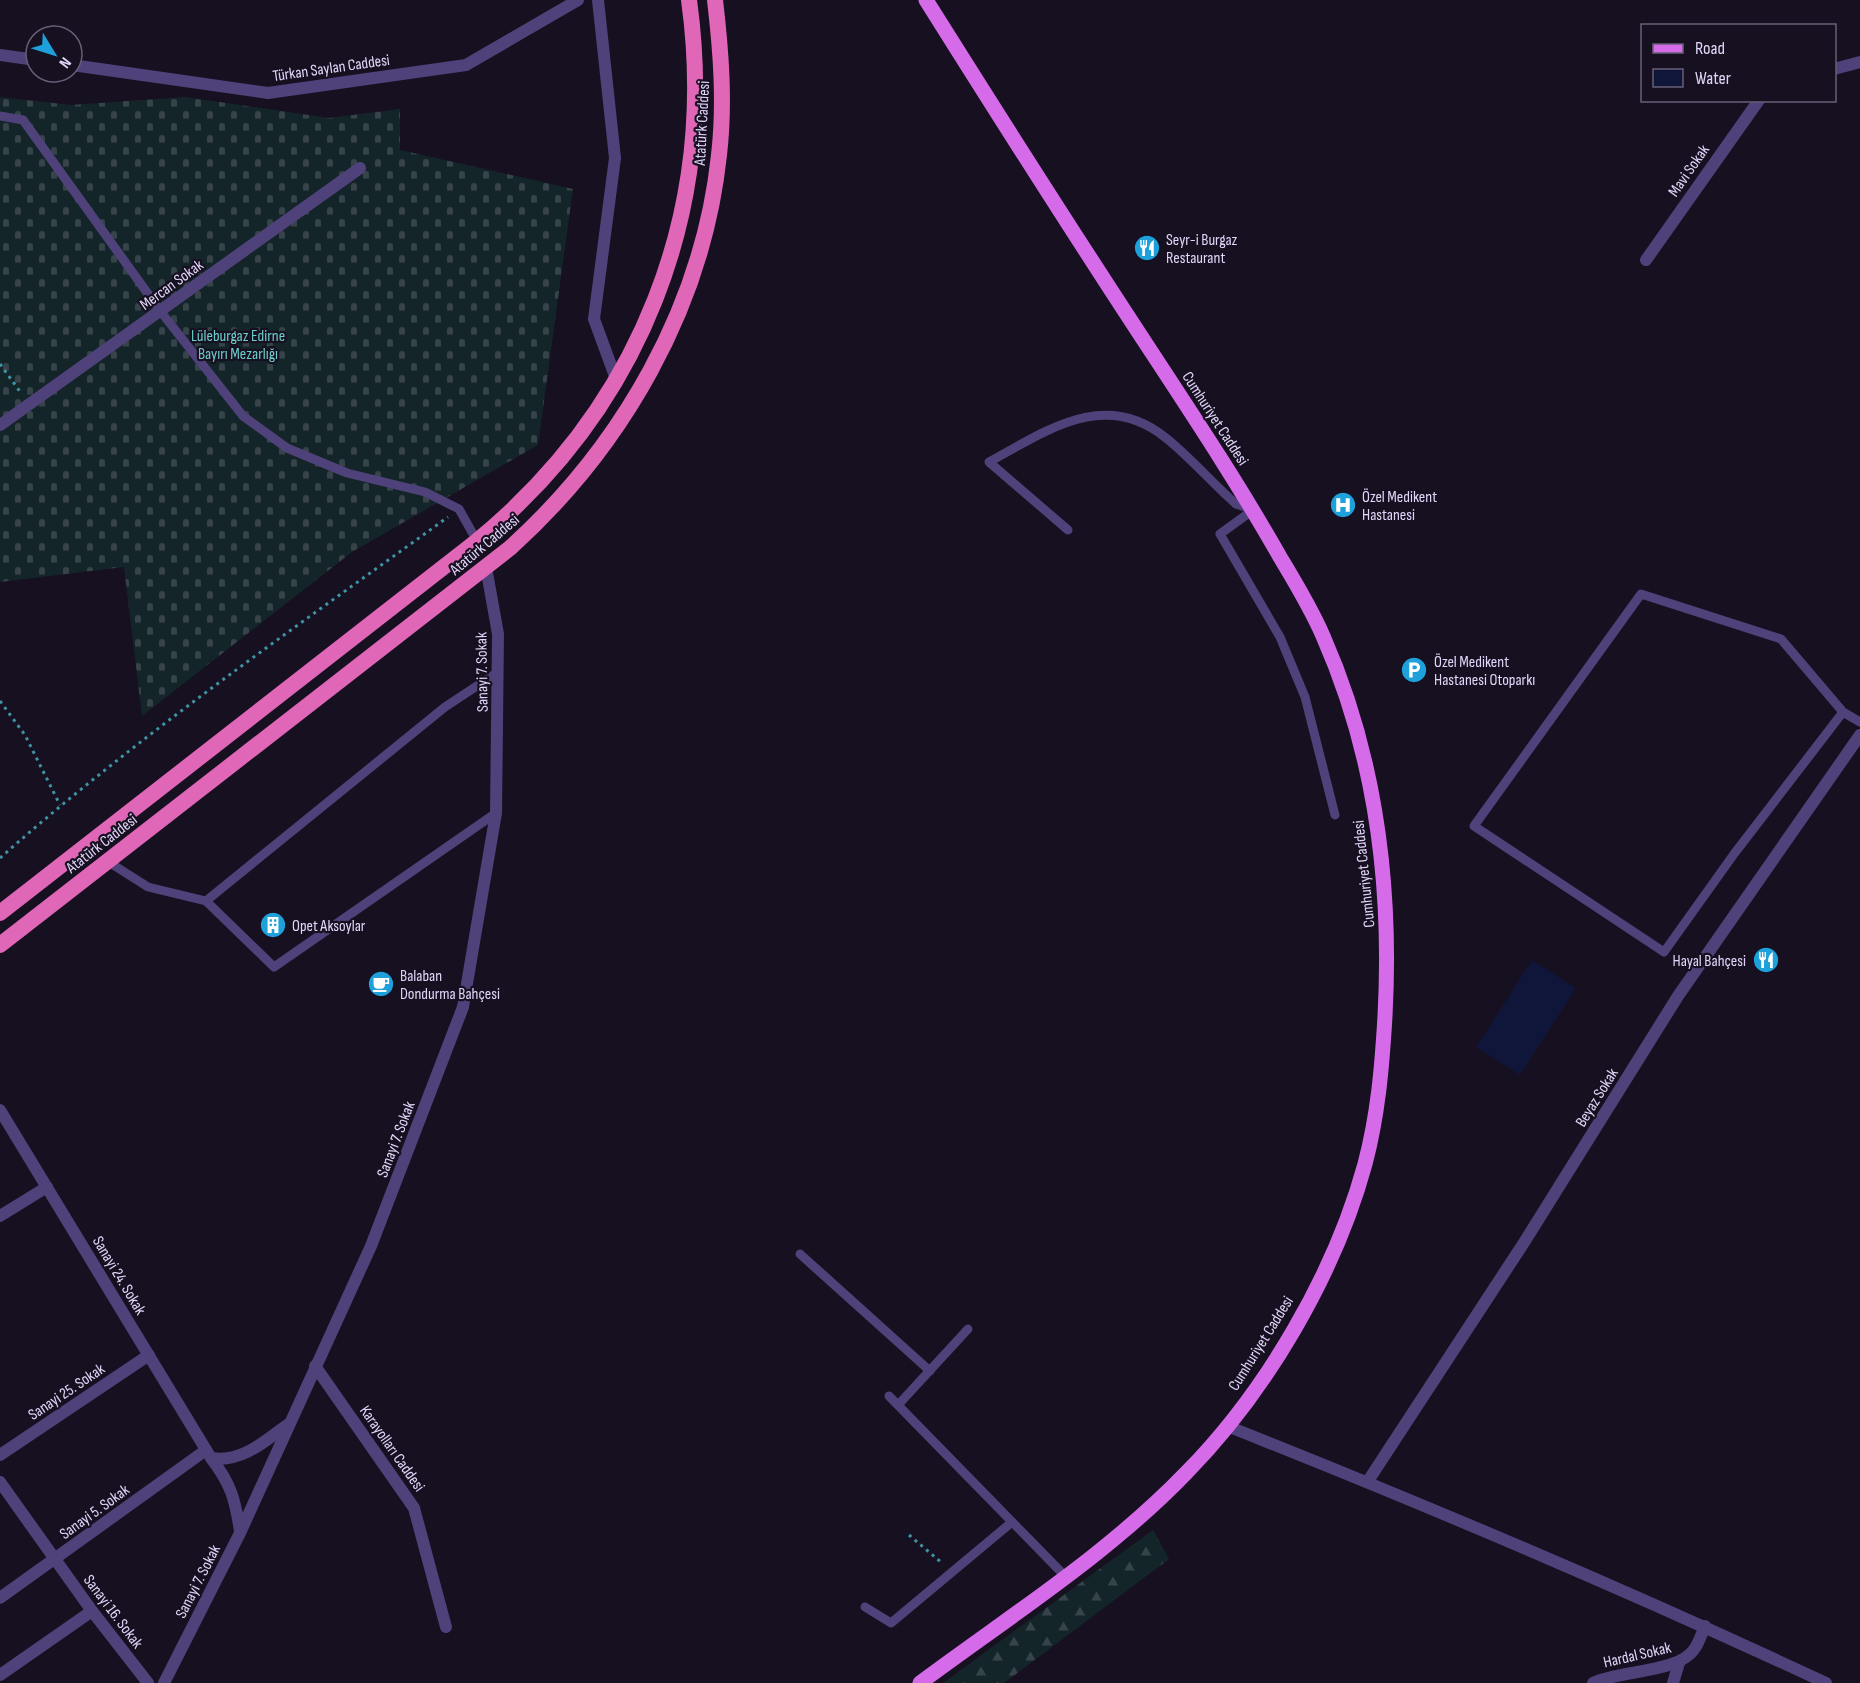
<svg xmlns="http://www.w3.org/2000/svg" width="1860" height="1683" viewBox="0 0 1860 1683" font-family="'Sofia Sans Condensed',sans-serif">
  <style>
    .forest { fill: url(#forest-firs) }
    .cemetery { fill: url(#cemetery-stones) }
    .water { fill: #101639 }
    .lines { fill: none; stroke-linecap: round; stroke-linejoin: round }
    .path { stroke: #3e94a4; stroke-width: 3; stroke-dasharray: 3 4.5; stroke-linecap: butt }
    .service { stroke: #4f4179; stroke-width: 9 }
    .minor { stroke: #4f4179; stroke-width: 12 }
    .tertiary { stroke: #4f4179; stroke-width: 12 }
    .primary { stroke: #d66bea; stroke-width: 15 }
    .trunk { stroke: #e066b7; stroke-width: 16 }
    .labels { text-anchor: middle; stroke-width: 4.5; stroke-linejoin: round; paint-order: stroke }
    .street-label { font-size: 16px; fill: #e1d5f9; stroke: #161020 }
    .poi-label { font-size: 16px; fill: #e1d5f9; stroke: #161020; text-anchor: start }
    .park-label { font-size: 16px; fill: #6bcfcb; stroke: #161020 }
  </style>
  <defs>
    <pattern id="forest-firs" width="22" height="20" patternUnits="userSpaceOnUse" patternTransform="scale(1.5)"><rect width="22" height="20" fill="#142529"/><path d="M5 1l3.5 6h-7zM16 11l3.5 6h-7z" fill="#364449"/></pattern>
    <pattern id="cemetery-stones" width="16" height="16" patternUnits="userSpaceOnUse" patternTransform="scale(1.5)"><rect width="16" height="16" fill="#142529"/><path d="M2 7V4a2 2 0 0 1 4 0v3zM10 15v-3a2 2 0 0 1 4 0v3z" fill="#364449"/></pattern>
  </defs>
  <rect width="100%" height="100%" fill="#161020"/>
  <polygon class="forest" points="1153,1530 1169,1559 1004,1683 943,1683"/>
  <polygon class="cemetery" points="0,97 71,105 185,97 329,118 400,109 400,150 573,189 538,445 352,552 142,716 124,567 0,582"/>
  <polygon class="water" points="1532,960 1576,988 1520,1075 1476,1047"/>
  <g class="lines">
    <g class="path">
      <polyline points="0,364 21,393"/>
      <polyline points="0,701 25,735 60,805"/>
      <path d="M0,858C140,734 296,627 448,517"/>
      <polyline points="909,1535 942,1563"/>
    </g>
    <g class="service">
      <polyline points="0,116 23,120 161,312 243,416 287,448 347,473 425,492 459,509 477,541"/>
      <polyline points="1253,510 1220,534 1280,637 1305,697 1335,815"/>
      <path d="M1068,530L989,462C1046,431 1105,388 1166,438C1191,458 1212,483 1236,504L1251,509"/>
      <polyline points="1843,712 1734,854 1664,952 1474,826 1641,594 1781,639 1843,712 1860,722"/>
      <polyline points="107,861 148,887 206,901 445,707 498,672"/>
      <polyline points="206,901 274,967 496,813"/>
      <polyline points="800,1254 930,1371"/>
      <polyline points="889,1396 1065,1576"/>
      <polyline points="898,1405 968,1329"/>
      <polyline points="865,1607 891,1623 1012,1522"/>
    </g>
    <g class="minor">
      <polyline points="598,0 615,158 594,319 616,379"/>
      <polyline points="0,55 36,60"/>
      <polyline points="72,65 268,93 466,65 578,0"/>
      <polyline points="1834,69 1860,62"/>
      <polyline points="1646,260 1759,100"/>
      <polyline points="0,425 360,168"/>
      <path d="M0,1110L211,1458C231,1484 235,1499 240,1531"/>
      <polyline points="0,1216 47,1187"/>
      <polyline points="315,1366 414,1508 446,1627"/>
      <polyline points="0,1455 149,1355"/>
      <path d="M211,1458C241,1463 264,1442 287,1425"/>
      <polyline points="1368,1481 1525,1241 1678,996 1860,735"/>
      <polyline points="0,1482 92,1611 148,1683"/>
      <polyline points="0,1598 206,1450"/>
      <polyline points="0,1675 92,1611"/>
      <polyline points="164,1683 240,1533 371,1246 463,1007 496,813 498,634 486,567"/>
      <path d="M1593,1683C1620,1670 1680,1673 1695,1648C1699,1642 1702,1633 1705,1626"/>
      <polyline points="1673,1683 1679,1663"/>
    </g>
    <path class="tertiary" d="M1227,1426C1429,1506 1629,1591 1826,1683"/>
    <path class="primary" d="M920,1683C1010,1616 1108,1554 1186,1473C1266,1392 1335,1274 1365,1164C1378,1115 1382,1067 1385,1016C1392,886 1376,756 1323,636C1311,608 1295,582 1280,557C1242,490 1200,426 1158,362C1079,242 1002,121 926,0"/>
    <g class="trunk">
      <path d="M0,913L477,541C641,406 718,211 689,0"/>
      <path d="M0,945L510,548C622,447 703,307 719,155C725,103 721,51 715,0"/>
    </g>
  </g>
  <defs>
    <g id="restaurant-disc" transform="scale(1.35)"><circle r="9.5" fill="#1ea0db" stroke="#161020"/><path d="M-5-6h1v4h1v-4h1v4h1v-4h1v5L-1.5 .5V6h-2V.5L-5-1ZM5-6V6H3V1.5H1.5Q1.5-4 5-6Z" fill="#fff"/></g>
    <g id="hospital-disc" transform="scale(1.35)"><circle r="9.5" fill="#1ea0db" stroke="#161020"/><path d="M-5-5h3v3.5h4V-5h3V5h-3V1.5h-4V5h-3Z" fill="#fff"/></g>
    <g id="parking-disc" transform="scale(1.35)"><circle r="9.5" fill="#1ea0db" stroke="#161020"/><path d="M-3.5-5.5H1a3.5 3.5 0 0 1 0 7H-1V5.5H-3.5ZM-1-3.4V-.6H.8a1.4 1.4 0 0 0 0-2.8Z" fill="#fff"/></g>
    <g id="building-disc" transform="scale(1.35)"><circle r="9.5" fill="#1ea0db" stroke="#161020"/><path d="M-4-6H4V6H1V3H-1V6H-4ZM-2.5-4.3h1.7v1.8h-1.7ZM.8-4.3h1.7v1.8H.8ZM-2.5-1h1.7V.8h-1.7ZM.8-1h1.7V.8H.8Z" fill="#fff"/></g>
    <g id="cafe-disc" transform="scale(1.35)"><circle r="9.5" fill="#1ea0db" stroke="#161020"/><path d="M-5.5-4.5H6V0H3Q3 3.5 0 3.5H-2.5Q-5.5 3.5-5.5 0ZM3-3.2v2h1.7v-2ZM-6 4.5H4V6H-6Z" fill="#fff"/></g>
  </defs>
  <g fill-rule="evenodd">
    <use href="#restaurant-disc" x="1147" y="248"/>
    <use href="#hospital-disc" x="1343" y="505"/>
    <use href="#parking-disc" x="1414" y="670"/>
    <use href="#building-disc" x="273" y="925"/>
    <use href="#restaurant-disc" x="1766" y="960"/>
    <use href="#cafe-disc" x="381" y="984"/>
  </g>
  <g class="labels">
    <g class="street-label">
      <text transform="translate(331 67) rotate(-8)" y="6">Türkan Saylan Caddesi</text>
      <text transform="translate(701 123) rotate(-87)" y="6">Atatürk Caddesi</text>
      <text transform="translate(1688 170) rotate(-55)" y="6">Mavi Sokak</text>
      <text transform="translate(171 284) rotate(-36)" y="6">Mercan Sokak</text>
      <text transform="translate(1216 418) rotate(57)" y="6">Cumhuriyet Caddesi</text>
      <text transform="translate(484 544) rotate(-40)" y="6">Atatürk Caddesi</text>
      <text transform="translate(481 672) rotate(-91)" y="6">Sanayi 7. Sokak</text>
      <text transform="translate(101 843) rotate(-38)" y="6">Atatürk Caddesi</text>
      <text transform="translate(1363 874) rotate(-96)" y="6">Cumhuriyet Caddesi</text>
      <text transform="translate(1596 1097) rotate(-58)" y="6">Beyaz Sokak</text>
      <text transform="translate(395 1139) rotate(-69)" y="6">Sanayi 7. Sokak</text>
      <text transform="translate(120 1275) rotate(59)" y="6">Sanayi 24. Sokak</text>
      <text transform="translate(1260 1343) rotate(-58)" y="6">Cumhuriyet Caddesi</text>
      <text transform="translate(66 1391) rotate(-34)" y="6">Sanayi 25. Sokak</text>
      <text transform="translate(393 1448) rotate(55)" y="6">Karayolları Caddesi</text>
      <text transform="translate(94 1511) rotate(-36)" y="6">Sanayi 5. Sokak</text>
      <text transform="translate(197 1581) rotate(-63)" y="6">Sanayi 7. Sokak</text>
      <text transform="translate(114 1611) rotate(53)" y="6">Sanayi 16. Sokak</text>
      <text transform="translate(1637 1654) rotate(-13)" y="6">Hardal Sokak</text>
    </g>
    <g class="poi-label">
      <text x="1166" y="245">Seyr-i Burgaz<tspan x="1166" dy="18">Restaurant</tspan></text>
      <text x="1362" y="502">Özel Medikent<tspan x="1362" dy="18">Hastanesi</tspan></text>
      <text x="1434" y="667">Özel Medikent<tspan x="1434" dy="18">Hastanesi Otoparkı</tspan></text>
      <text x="292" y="931">Opet Aksoylar</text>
      <text x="1746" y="966" text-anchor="end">Hayal Bahçesi</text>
      <text x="400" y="981">Balaban<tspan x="400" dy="18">Dondurma Bahçesi</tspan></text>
    </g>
    <g class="park-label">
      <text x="238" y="341">Lüleburgaz Edirne<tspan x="238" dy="18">Bayırı Mezarlığı</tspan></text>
    </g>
  </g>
  <rect x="1641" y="24" width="195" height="78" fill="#161020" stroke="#675f77" stroke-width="1.5"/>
  <rect x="1653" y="44" width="30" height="9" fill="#d66bea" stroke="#675f77" stroke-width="1.5"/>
  <text x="1695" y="54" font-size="18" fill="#e1d5f9">Road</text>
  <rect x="1653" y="69" width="30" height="18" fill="#101639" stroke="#675f77" stroke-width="1.5"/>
  <text x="1695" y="84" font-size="18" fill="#e1d5f9">Water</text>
  <g transform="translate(54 54) rotate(128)"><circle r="28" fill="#161020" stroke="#675f77" stroke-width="1.5"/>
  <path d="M0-4.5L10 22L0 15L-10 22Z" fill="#1ea0db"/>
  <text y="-9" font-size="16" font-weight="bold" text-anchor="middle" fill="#e1d5f9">N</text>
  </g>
</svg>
